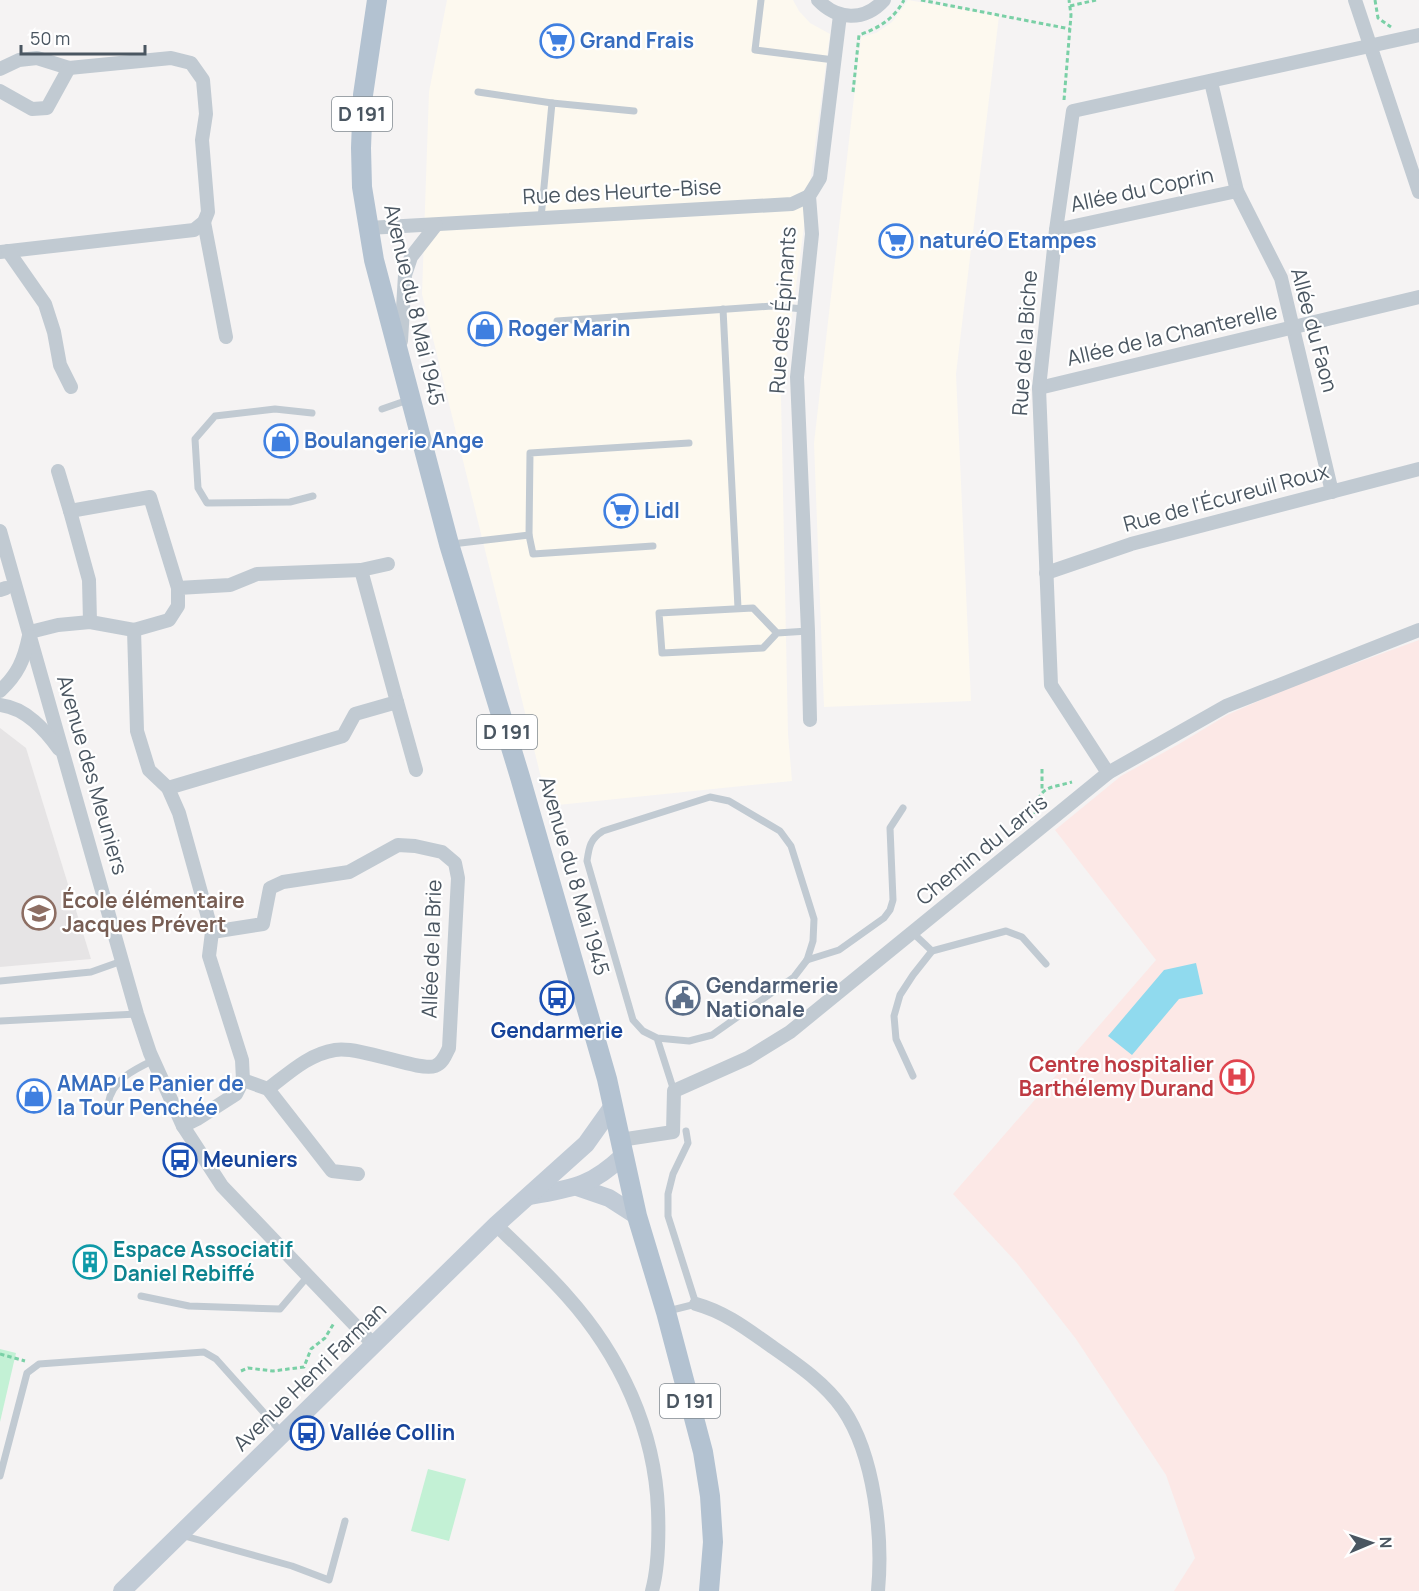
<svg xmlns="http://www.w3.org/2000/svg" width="1419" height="1591" viewBox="0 0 1419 1591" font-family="Manrope,sans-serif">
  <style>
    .commercial { fill: #fdf9ef }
    .education { fill: #e6e4e5 }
    .medical { fill: #fce8e6 }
    .green { fill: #c3f1d5 }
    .water { fill: #90daee }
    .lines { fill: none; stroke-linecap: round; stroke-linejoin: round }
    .path { stroke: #7ad0a6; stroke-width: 3; stroke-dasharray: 4.5 3; stroke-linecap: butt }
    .lane { stroke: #c1cad2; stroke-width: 7 }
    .street { stroke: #c1cad2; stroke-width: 14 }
    .secondary { stroke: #c1cbd6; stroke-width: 18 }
    .primary { stroke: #b3c2d1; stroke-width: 20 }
    .labels { text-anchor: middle; stroke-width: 4.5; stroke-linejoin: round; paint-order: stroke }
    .shield { fill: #fff; stroke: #808990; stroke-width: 1.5 }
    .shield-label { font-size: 20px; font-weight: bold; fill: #4a5661 }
    .shop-label { font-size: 21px; font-weight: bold; fill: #366cbe; stroke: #fff; text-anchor: start }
    .street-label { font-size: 21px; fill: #4a5661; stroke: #fff }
    .education-label { font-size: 21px; font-weight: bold; fill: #785e54; stroke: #fff; text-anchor: start }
    .service-label { font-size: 21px; font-weight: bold; fill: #4e5e75; stroke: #fff; text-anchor: start }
    .transit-label { font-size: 21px; font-weight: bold; fill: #164399; stroke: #fff; text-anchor: start }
    .health-label { font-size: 21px; font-weight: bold; fill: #be3a42; stroke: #fff; text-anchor: end }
    .culture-label { font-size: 21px; font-weight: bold; fill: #0d838f; stroke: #fff; text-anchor: start }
  </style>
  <rect width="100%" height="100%" fill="#f5f3f3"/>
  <g class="commercial">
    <polygon points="447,0 793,0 799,11 810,23 830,34 781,397 788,734 792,781 548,806 422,294 429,92"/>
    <polygon points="908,0 999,16 956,374 971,701 824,707 814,443 861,37 876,33 892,22"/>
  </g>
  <polygon class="education" points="0,728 26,748 91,959 0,967"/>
  <polygon class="medical" points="1419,640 1419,1591 1174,1591 1195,1558 1166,1475 1076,1339 1016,1262 953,1194 1156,960 1055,830 1121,776 1179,744 1227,715 1288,688"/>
  <g class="green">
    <polygon points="0,1349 16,1353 0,1422"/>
    <polygon points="428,1469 466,1479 449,1541 411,1531"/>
  </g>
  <polygon class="water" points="1196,963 1203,994 1179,999 1132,1055 1108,1036 1164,970"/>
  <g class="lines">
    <g class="path">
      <polyline points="921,0 1070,29"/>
      <polyline points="1375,0 1378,18 1391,27"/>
      <polyline points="1070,6 1096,0"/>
      <path d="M853,92L859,35C879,28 894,19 904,0"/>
      <polyline points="1064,100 1071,15 1069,0"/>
      <polyline points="1042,769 1042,791"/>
      <path d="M1035,814C1039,785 1048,789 1072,782"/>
      <polyline points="0,1354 25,1361"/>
      <polyline points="241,1371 248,1368 273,1371 304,1367 311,1349 325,1338 334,1323"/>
    </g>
    <g class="lane">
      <polyline points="761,0 755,50 834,60"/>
      <polyline points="478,92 552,103"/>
      <polyline points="541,218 552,103 634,111"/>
      <polyline points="723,309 738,608"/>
      <polyline points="557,321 772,306 803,309"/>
      <polyline points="382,409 408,400"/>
      <polyline points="312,413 275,409 215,416 195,439 198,488 207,503 290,502 313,496"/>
      <polyline points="529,535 533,554 653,546"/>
      <polyline points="452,544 529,535 530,453 689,443"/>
      <polyline points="777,633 753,608 659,613 662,653 763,648 777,633 808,631"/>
      <polyline points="913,933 932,951"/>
      <polyline points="807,960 839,950 884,918 890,910 893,900 890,828 903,808"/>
      <polyline points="0,981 91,972 122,961"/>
      <polyline points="0,1021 137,1014"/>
      <path d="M657,1038L689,1041L712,1035L794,977L807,960L813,941L814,919L791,846L780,831L729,801L710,797L603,831C590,839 589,847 587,861L633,1020L643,1031L657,1038L674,1091"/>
      <polyline points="913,1076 896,1039 894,1016 900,995 913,975 932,951 1006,931 1022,937 1046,964"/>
      <path d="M108,1104C112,1080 133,1070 154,1060"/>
      <polyline points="141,1296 189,1306 280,1309 308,1276"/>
      <polyline points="668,1311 696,1304 668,1216 668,1194 673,1174 688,1143 686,1131"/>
      <polyline points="0,1476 27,1373 39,1364 204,1352 216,1359 282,1433"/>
      <polyline points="181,1535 292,1566 329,1580 345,1521"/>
    </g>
    <g class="street">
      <path d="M818,0C837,20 864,22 884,0"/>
      <polyline points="1355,0 1419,192"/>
      <polyline points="0,69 19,60 37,58 69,68 171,58 191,63 203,80 206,114 202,140 208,212 204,222 194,230 0,252"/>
      <polyline points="1211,82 1237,191 1281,278 1332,492"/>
      <polyline points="0,91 32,109 47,108 69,68"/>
      <polyline points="204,222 226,337"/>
      <polyline points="368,228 792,204 809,196"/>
      <polyline points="1056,230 1237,191"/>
      <polyline points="8,251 45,304 54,332 60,365 71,387"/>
      <polyline points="401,341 405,275 411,257 436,225"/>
      <polyline points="1039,388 1419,297"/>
      <polyline points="58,471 70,511"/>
      <polyline points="0,531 137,1014 150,1053 183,1126 222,1186 374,1345"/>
      <polyline points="361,570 388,564"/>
      <polyline points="1046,573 1131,544 1419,469"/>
      <polyline points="0,590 6,588"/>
      <polyline points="90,622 89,580 70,511 150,497 178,588"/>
      <polyline points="134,630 169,620 178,606 178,588 230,585 257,574 361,570 397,702 355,714 343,736 168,788"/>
      <polyline points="30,632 58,625 90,622 134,630 137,731 149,770 168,788 179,813 212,932 209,956 242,1060 243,1080 236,1094 197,1119 183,1126"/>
      <path d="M0,691C18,674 24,660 29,636"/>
      <polyline points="397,702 416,770"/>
      <path d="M0,705C26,708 45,730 59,749"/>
      <polyline points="810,720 808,631 797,377 812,234 809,196 820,178 840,15"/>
      <polyline points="1108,773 1051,685 1039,388 1056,230 1073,111 1419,35"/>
      <path d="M212,932L263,924L270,888L283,882L349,872L398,845L415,846L442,852L455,863L458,878L449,1048C446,1054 443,1063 435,1066C419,1072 362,1046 335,1050C309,1054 289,1073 268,1089"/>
      <polyline points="243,1080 268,1089 332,1171 358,1174"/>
      <polyline points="620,1140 673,1132 674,1091 748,1058 790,1032 1108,773 1226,706 1419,630"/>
      <path d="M496,1225C520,1248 545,1271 567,1296C620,1355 655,1430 658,1510C659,1537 659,1565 652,1591"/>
      <path d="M696,1304C725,1312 747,1329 771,1346C797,1364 825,1383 843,1409C875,1456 883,1537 878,1591"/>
    </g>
    <g class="secondary">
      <polyline points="577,1187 609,1198 637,1216"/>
      <path d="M530,1196C573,1188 590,1187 623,1156"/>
      <polyline points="122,1591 496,1225 586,1144 613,1106"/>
    </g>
    <polyline class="primary" points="377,0 363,95 361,148 362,187 374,260 449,544 520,777 607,1079 637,1216 666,1312 703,1452 710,1496 713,1542 709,1591"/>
  </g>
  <defs>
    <g id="supermarket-ring" transform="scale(1.725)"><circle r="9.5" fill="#fff" stroke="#3f7fe0" stroke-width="1.5"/><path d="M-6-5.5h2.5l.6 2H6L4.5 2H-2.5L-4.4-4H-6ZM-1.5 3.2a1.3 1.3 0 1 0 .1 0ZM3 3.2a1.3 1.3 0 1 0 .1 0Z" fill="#3f7fe0"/></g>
    <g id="shop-ring" transform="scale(1.725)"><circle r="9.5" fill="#fff" stroke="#3f7fe0" stroke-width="1.5"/><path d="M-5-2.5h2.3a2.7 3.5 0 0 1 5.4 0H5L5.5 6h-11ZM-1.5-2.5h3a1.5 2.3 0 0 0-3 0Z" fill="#3f7fe0"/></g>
    <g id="school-ring" transform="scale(1.725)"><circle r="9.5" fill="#fff" stroke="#8d6e63" stroke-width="1.5"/><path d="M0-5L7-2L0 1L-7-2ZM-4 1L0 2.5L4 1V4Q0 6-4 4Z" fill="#8d6e63"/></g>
    <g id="bus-ring" transform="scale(1.725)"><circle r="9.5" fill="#fff" stroke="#1a4fb4" stroke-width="1.5"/><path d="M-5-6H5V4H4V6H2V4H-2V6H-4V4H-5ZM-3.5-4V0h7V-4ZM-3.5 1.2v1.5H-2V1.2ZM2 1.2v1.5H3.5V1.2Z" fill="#1a4fb4"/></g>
    <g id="civic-ring" transform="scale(1.725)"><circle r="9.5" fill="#fff" stroke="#5c6f8a" stroke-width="1.5"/><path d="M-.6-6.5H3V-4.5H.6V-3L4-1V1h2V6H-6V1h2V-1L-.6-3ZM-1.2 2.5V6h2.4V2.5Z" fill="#5c6f8a"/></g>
    <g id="hospital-ring" transform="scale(1.725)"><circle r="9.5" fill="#fff" stroke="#e0444e" stroke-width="1.5"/><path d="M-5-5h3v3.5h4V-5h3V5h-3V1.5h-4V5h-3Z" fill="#e0444e"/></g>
    <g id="building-ring" transform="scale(1.725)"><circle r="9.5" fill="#fff" stroke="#0f9aa8" stroke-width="1.5"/><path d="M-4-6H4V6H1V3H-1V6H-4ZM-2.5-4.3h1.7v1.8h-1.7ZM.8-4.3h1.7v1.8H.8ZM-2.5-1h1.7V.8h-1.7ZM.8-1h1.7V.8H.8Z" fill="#0f9aa8"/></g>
  </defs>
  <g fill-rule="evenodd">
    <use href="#supermarket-ring" x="557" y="41"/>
    <use href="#supermarket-ring" x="896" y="241"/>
    <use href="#shop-ring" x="485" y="329"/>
    <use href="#shop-ring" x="281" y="441"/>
    <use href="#supermarket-ring" x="621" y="511"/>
    <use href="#school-ring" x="39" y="913"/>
    <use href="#bus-ring" x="557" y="998"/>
    <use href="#civic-ring" x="683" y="998"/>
    <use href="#hospital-ring" x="1237" y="1077"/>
    <use href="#shop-ring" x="34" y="1096"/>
    <use href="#bus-ring" x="180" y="1160"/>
    <use href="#building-ring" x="90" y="1262"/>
    <use href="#bus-ring" x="307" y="1433"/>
  </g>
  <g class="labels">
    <g class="shield">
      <rect x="332" y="97" width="60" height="34" rx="4.5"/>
      <rect x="477" y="715" width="60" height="34" rx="4.5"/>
      <rect x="660" y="1384" width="60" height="34" rx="4.5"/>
    </g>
    <g class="shield-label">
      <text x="362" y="121">D 191</text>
      <text x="507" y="739">D 191</text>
      <text x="690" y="1408">D 191</text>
    </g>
    <g class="shop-label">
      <text x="580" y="48">Grand Frais</text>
      <text x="919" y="248">naturéO Etampes</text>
      <text x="508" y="336">Roger Marin</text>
      <text x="304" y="448">Boulangerie Ange</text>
      <text x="644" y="518">Lidl</text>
      <text x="57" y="1091">AMAP Le Panier de<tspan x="57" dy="24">la Tour Penchée</tspan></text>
    </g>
    <g class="street-label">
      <text transform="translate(1142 190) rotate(-12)" y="7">Allée du Coprin</text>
      <text transform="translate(622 192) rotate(-3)" y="7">Rue des Heurte-Bise</text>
      <text transform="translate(414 305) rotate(77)" y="7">Avenue du 8 Mai 1945</text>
      <text transform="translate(783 310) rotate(-86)" y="7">Rue des Épinants</text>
      <text transform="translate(1314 330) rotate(75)" y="7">Allée du Faon</text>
      <text transform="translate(1172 335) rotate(-13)" y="7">Allée de la Chanterelle</text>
      <text transform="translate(1025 343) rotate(-86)" y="7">Rue de la Biche</text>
      <text transform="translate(1226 498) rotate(-15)" y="7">Rue de l'Écureuil Roux</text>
      <text transform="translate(92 775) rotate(74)" y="7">Avenue des Meuniers</text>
      <text transform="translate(982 850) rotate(-39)" y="7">Chemin du Larris</text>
      <text transform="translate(574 876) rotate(74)" y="7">Avenue du 8 Mai 1945</text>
      <text transform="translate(432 949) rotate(-88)" y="7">Allée de la Brie</text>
      <text transform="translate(310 1377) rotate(-44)" y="7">Avenue Henri Farman</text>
    </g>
    <g class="education-label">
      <text x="62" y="908">École élémentaire<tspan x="62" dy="24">Jacques Prévert</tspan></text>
    </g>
    <g class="service-label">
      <text x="706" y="993">Gendarmerie<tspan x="706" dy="24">Nationale</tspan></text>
    </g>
    <g class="transit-label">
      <text x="557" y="1038" text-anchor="middle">Gendarmerie</text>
      <text x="203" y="1167">Meuniers</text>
      <text x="330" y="1440">Vallée Collin</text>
    </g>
    <g class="health-label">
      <text x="1214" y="1072">Centre hospitalier<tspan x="1214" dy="24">Barthélemy Durand</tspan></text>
    </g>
    <g class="culture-label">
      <text x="113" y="1257">Espace Associatif<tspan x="113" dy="24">Daniel Rebiffé</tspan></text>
    </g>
  </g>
  <g transform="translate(1371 1543) rotate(88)" stroke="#ffffff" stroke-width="4.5" paint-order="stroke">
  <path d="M0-4.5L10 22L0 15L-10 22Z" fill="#4a5661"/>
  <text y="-9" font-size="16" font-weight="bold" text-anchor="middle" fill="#4a5661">N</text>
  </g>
  <path d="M21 45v9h124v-9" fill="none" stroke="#4a5661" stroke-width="3"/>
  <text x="30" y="45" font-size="18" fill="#4a5661" stroke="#ffffff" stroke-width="4.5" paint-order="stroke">50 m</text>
</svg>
